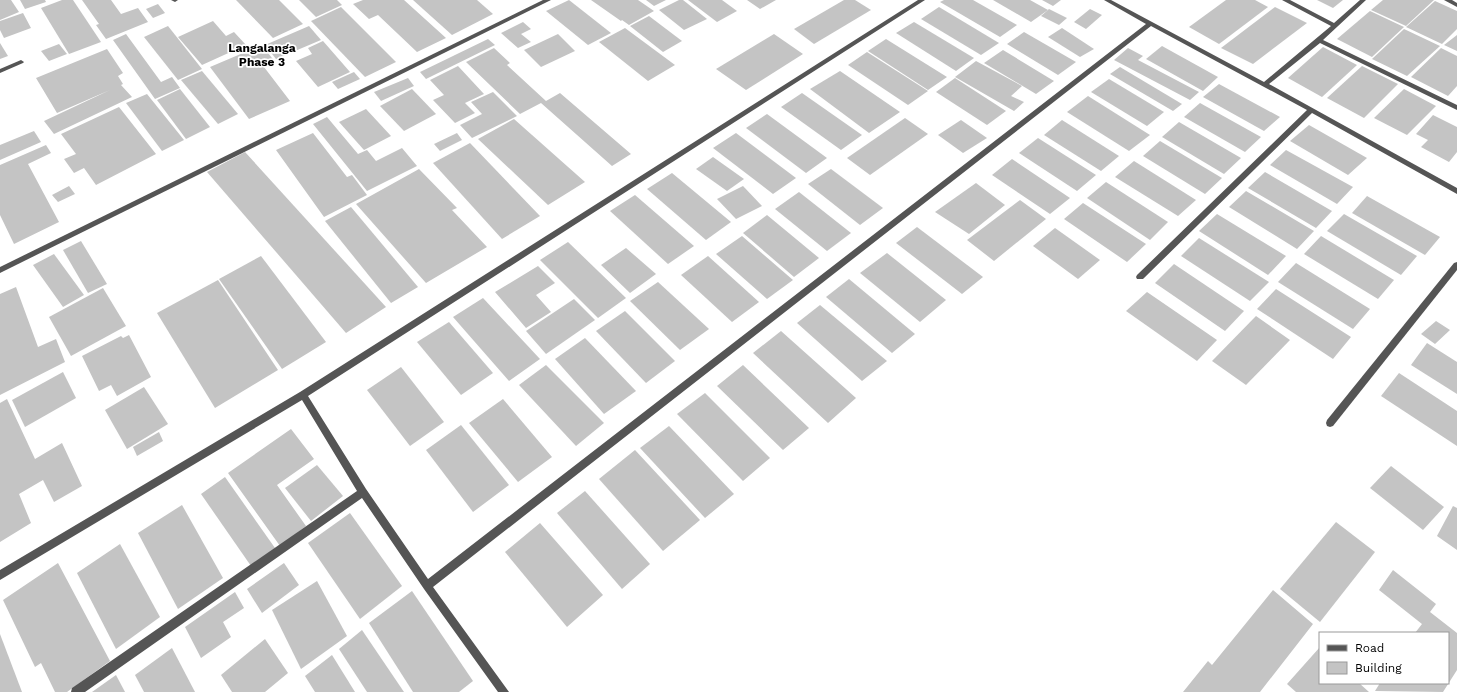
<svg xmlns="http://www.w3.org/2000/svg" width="1457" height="692" viewBox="0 0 1457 692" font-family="'Work Sans',sans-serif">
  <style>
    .building { fill: #c4c4c4 }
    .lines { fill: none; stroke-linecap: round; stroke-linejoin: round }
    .street { fill: #555; fill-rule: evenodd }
    .labels { text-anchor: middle; stroke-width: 3.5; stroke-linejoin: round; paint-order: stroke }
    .far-quarter-label { font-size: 12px; font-weight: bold; fill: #000; stroke: #fff }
  </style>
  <rect width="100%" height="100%" fill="#fff"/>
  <g class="building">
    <polygon points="0,0 11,0 19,12 0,20"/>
    <polygon points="20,0 45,0 46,2 25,9"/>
    <polygon points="62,0 73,0 101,42 69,54 41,8"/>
    <polygon points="82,0 111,0 121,14 138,8 148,22 106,39 96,25 99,24"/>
    <polygon points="236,0 279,0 303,24 273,38"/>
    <polygon points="299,0 337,0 342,5 316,17"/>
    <polygon points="363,0 404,0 446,38 417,52 378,15 369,19 353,4"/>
    <polygon points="413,0 477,0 493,14 452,35"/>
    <polygon points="569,0 611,33 588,45 546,11"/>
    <polygon points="591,0 638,0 654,11 629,25 622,20 621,21"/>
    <polygon points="646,0 666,0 654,6"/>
    <polygon points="679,0 683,0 707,19 684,30 659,10"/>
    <polygon points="688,0 722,0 737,11 717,22"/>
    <polygon points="747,0 776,0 760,9"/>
    <polygon points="844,0 855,0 871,10 814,44 794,29"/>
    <polygon points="944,0 973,0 1017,25 1000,37 940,2"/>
    <polygon points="993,0 1030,0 1048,10 1031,22"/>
    <polygon points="1042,0 1061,0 1053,6"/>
    <polygon points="1226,0 1255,0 1268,7 1219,44 1189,27"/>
    <polygon points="1317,0 1343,0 1333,8"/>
    <polygon points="1383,0 1434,0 1406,26 1371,10"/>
    <polygon points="1435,1 1457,11 1457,29 1442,44 1406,27"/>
    <polygon points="158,4 165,13 153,18 146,9"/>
    <polygon points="341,7 396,62 365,77 311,21"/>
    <polygon points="939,7 999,43 981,55 921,19"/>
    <polygon points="1275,7 1307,23 1253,64 1221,48"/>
    <polygon points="1049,9 1067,18 1059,25 1041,16"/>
    <polygon points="1090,9 1102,15 1086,29 1074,22"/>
    <polygon points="1370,11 1404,27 1372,57 1337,39"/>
    <polygon points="23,13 31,28 4,38 0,30 0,21"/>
    <polygon points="649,16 682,41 663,52 630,26"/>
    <polygon points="213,21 226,36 234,32 246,45 202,65 178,37"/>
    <polygon points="523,22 531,29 521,34 531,42 518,48 501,33"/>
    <polygon points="914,22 974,58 956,71 896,33"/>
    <polygon points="168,26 202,69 178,80 144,37"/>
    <polygon points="309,26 321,40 276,59 265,45"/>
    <polygon points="625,28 675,65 648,81 599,42"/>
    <polygon points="1062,28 1094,49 1080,57 1048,37"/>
    <polygon points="1404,29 1440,46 1407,76 1372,59"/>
    <polygon points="1024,32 1076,62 1058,75 1007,44"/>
    <polygon points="126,34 161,82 172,77 180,88 155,99 113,40"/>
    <polygon points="558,34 575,51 541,67 524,50"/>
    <polygon points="774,34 803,54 746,90 716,69"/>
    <polygon points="1457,35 1457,51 1444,45"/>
    <polygon points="488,39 495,45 426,79 420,72"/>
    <polygon points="886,39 947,77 928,90 868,51"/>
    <polygon points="323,41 350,72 318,87 296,61 312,54 308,48"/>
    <polygon points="0,43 8,56 0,59"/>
    <polygon points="59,44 67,54 49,61 41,51"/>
    <polygon points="262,45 275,62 264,67 290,101 249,119 210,67"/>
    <polygon points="1162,46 1218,77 1203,91 1146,59"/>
    <polygon points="1323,47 1357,65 1322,97 1288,78"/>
    <polygon points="494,48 510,63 507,65 546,101 560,93 631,154 612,166 541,103 520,114 466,62"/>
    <polygon points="1128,48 1143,56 1138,60 1199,92 1190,100 1114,60"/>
    <polygon points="1441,48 1457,56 1457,86 1448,96 1411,77"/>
    <polygon points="107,49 123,73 118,76 123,84 121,85 132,97 54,134 44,121 110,90 57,113 36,78"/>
    <polygon points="1003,50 1054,81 1036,94 984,63"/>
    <polygon points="867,52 928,91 908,105 848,65"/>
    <polygon points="976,61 1022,86 1011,96 1024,102 1014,111 955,77"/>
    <polygon points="458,66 484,94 465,103 475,113 455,123 433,100 444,95 430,80"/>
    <polygon points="1362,66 1398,84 1364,118 1327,98"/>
    <polygon points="1120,67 1182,104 1173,111 1110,74"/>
    <polygon points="202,71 238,114 218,124 181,80"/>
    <polygon points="840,71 900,112 869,133 810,89"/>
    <polygon points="354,72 360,79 338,89 332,82"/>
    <polygon points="408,78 414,86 381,101 374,92"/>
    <polygon points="955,78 1006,111 987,125 936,92"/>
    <polygon points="1109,79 1164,112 1147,126 1091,92"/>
    <polygon points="1219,84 1280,117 1264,131 1203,97"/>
    <polygon points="180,89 210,127 186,139 157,100"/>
    <polygon points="412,89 436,114 404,131 380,106"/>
    <polygon points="1404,89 1436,106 1407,135 1374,118"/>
    <polygon points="493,92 517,116 472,138 460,125 482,114 471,102"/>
    <polygon points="802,93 862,135 841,150 781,107"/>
    <polygon points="147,94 184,140 162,151 126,103"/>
    <polygon points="1088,96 1150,135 1129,151 1067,112"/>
    <polygon points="1200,103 1261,137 1245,152 1184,117"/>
    <polygon points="119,107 156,154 96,185 84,168 74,173 64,159 76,154 61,134"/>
    <polygon points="366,109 391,136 364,150 339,122"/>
    <polygon points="767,114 827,158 806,173 746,128"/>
    <polygon points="1433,115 1457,127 1457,152 1449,162 1421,147 1428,140 1416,134"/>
    <polygon points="327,117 358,154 367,150 376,161 402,148 417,166 367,191 313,124"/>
    <polygon points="905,118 928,134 870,175 847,158"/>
    <polygon points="514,119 585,182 548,205 478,139"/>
    <polygon points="961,120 987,138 963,153 938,135"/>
    <polygon points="1062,120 1119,156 1101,171 1044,135"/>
    <polygon points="1179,122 1241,158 1224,174 1162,137"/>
    <polygon points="1309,125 1367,158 1348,175 1290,141"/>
    <polygon points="34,131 41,142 0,160 0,145"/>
    <polygon points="313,133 347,177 352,175 367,195 324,217 276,150"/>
    <polygon points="457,133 462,140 440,151 434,144"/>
    <polygon points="736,133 796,178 773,194 713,148"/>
    <polygon points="1038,138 1096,175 1077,191 1019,153"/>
    <polygon points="1160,141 1222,178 1205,194 1143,156"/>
    <polygon points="470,143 540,216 502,239 433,163"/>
    <polygon points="46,145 51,153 28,164 59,222 14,244 0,215 0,165"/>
    <polygon points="1286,150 1353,187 1337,204 1270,165"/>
    <polygon points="245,152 386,307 346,333 207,172"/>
    <polygon points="713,157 744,179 727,191 696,169"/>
    <polygon points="1012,159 1070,198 1050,214 992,175"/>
    <polygon points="1134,161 1196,200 1178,216 1115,177"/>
    <polygon points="419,169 457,208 452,210 487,247 426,283 356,204"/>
    <polygon points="831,169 883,208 860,225 808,184"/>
    <polygon points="1265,172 1332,211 1316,228 1248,188"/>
    <polygon points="672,173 731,222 706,240 647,189"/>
    <polygon points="1106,182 1168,222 1150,240 1087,198"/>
    <polygon points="976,183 1005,205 969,234 935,212"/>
    <polygon points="69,186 75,194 58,202 52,195"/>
    <polygon points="743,186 762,206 736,219 717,199"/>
    <polygon points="1246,191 1314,231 1297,249 1229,207"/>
    <polygon points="799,192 851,233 827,251 775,209"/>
    <polygon points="635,195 694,246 668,264 610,211"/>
    <polygon points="1367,196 1440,237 1425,255 1352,213"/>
    <polygon points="1020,200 1046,219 994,261 967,240"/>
    <polygon points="1083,203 1146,244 1127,262 1064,219"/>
    <polygon points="351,207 418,287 391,303 325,221"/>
    <polygon points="1217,214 1286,256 1268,275 1199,231"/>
    <polygon points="1344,214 1417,256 1401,275 1327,231"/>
    <polygon points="767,215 819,258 794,277 743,233"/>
    <polygon points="917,227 983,277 962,294 896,243"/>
    <polygon points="1055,228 1100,260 1078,279 1033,246"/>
    <polygon points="742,236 793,280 767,299 716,254"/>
    <polygon points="1321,236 1394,280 1378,299 1304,254"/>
    <polygon points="1199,238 1269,282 1250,301 1181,256"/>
    <polygon points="81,241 107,284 88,293 63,250"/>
    <polygon points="568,242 626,298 598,318 540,260"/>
    <polygon points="626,248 656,274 630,293 601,265"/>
    <polygon points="887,253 946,300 920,322 860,273"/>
    <polygon points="54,254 84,295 63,307 33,265"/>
    <polygon points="261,256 326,342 282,369 219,279"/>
    <polygon points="708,256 759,302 732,322 681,275"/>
    <polygon points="1296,263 1370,309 1353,329 1278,282"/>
    <polygon points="1174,264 1244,311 1225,331 1155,283"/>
    <polygon points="538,266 555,283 536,295 551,312 526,328 495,292"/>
    <polygon points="849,279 915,334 892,353 826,297"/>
    <polygon points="218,280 278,370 215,408 157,313"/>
    <polygon points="658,282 709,329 680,350 630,301"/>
    <polygon points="16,287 38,347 56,339 65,362 0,395 0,294"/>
    <polygon points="103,288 126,326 71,356 49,317"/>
    <polygon points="1276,289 1351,337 1333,359 1257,309"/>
    <polygon points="1147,292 1217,340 1197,361 1126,311"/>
    <polygon points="483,298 540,359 509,381 453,317"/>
    <polygon points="574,299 595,320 546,354 526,331"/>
    <polygon points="820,305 887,361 862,381 797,323"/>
    <polygon points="625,311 675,361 646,383 596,331"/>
    <polygon points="1256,316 1290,340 1246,385 1212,361"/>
    <polygon points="1436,321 1450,330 1435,344 1421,334"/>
    <polygon points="449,322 493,373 461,395 417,342"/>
    <polygon points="781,331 856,398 828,423 753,353"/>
    <polygon points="129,335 151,377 117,396 111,385 99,391 82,356 121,336 123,338"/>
    <polygon points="585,338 636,391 604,414 555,359"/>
    <polygon points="1427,343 1457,362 1457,394 1411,365"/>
    <polygon points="546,365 604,423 576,446 519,385"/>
    <polygon points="743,365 809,428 783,450 717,386"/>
    <polygon points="401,367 444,422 410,446 367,390"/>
    <polygon points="63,372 76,398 25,427 12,400"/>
    <polygon points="1399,373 1457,411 1457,446 1381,396"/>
    <polygon points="144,387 168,424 127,449 105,410"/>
    <polygon points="705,393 770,458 743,481 677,414"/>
    <polygon points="7,399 35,459 62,443 82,486 54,502 43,480 19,494 31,523 0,542 0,403"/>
    <polygon points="503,399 552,457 518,482 469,423"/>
    <polygon points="461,425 509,485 473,512 426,450"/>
    <polygon points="669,426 734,494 705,518 640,448"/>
    <polygon points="291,429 314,459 277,485 306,526 280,546 228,473"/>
    <polygon points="159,432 163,441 137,456 133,447"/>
    <polygon points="635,450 700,520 663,551 599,479"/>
    <polygon points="317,465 343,496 311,521 285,488"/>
    <polygon points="1391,466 1444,507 1423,530 1370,488"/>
    <polygon points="225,477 275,548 251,566 201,494"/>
    <polygon points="585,491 650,564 622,589 557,513"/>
    <polygon points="182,505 223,578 178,609 138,533"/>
    <polygon points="1453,506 1457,508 1457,550 1437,536"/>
    <polygon points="350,513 402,586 360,619 308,543"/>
    <polygon points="1336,522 1375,552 1320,622 1280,589"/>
    <polygon points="540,523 603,595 567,627 505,552"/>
    <polygon points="120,544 160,617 116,649 77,573"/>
    <polygon points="58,563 110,661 67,692 55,692 41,663 35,667 3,600"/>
    <polygon points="284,563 299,585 262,613 247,589"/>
    <polygon points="1393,570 1436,604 1430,612 1457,633 1457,670 1443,692 1375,691 1380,683 1448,683 1448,633 1415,633 1422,624 1379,590"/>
    <polygon points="317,581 347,636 301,669 272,610"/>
    <polygon points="1273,590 1313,624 1260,692 1183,692 1208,661 1212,665"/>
    <polygon points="412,591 473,681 459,692 413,692 369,623"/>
    <polygon points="235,592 244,608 223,622 231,637 201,658 185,627"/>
    <polygon points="362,630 404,692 367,692 339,649"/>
    <polygon points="0,634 22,692 0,692"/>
    <polygon points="265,639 288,673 265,692 232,692 221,675"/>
    <polygon points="1320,647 1320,683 1359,683 1369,692 1296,692 1287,684"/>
    <polygon points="172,648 195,692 144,692 135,675"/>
    <polygon points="332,655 355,692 315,692 305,676"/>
    <polygon points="116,675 125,692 92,692"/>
  </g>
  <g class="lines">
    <g class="street">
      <polygon points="171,0 178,0 175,2"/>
      <polygon points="543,0 551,0 0,273 0,267"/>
      <polygon points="918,0 925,0 308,396 366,489 428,579 1146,24 1104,0 1111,0 1264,82 1331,26 1282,0 1290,0 1334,23 1360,0 1366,0 1323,40 1457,105 1457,110 1320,43 1269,84 1457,188 1457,194 1312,113 1143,279 1137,279 1136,277 1137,275 1307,110 1151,26 433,587 509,692 498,692 424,589 362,498 85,692 71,692 72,688 357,491 302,400 0,580 0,570 300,392"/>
      <polygon points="1444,0 1452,0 1457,3 1457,7"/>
      <polygon points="21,60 24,62 23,63 0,73 0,69"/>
      <polygon points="1457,262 1457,270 1333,426 1330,427 1327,426 1326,423 1327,420 1454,263"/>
    </g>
  </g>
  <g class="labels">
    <g class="far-quarter-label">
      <text x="262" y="52">Langalanga<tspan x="262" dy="14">Phase 3</tspan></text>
    </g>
  </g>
  <rect x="1319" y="632" width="130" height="52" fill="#ffffff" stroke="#999999"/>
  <rect x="1327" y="645" width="20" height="6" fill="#555555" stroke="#999999"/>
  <text x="1355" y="652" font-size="12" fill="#000000">Road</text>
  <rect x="1327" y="662" width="20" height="12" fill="#c4c4c4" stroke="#999999"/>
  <text x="1355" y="672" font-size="12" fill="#000000">Building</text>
</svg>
